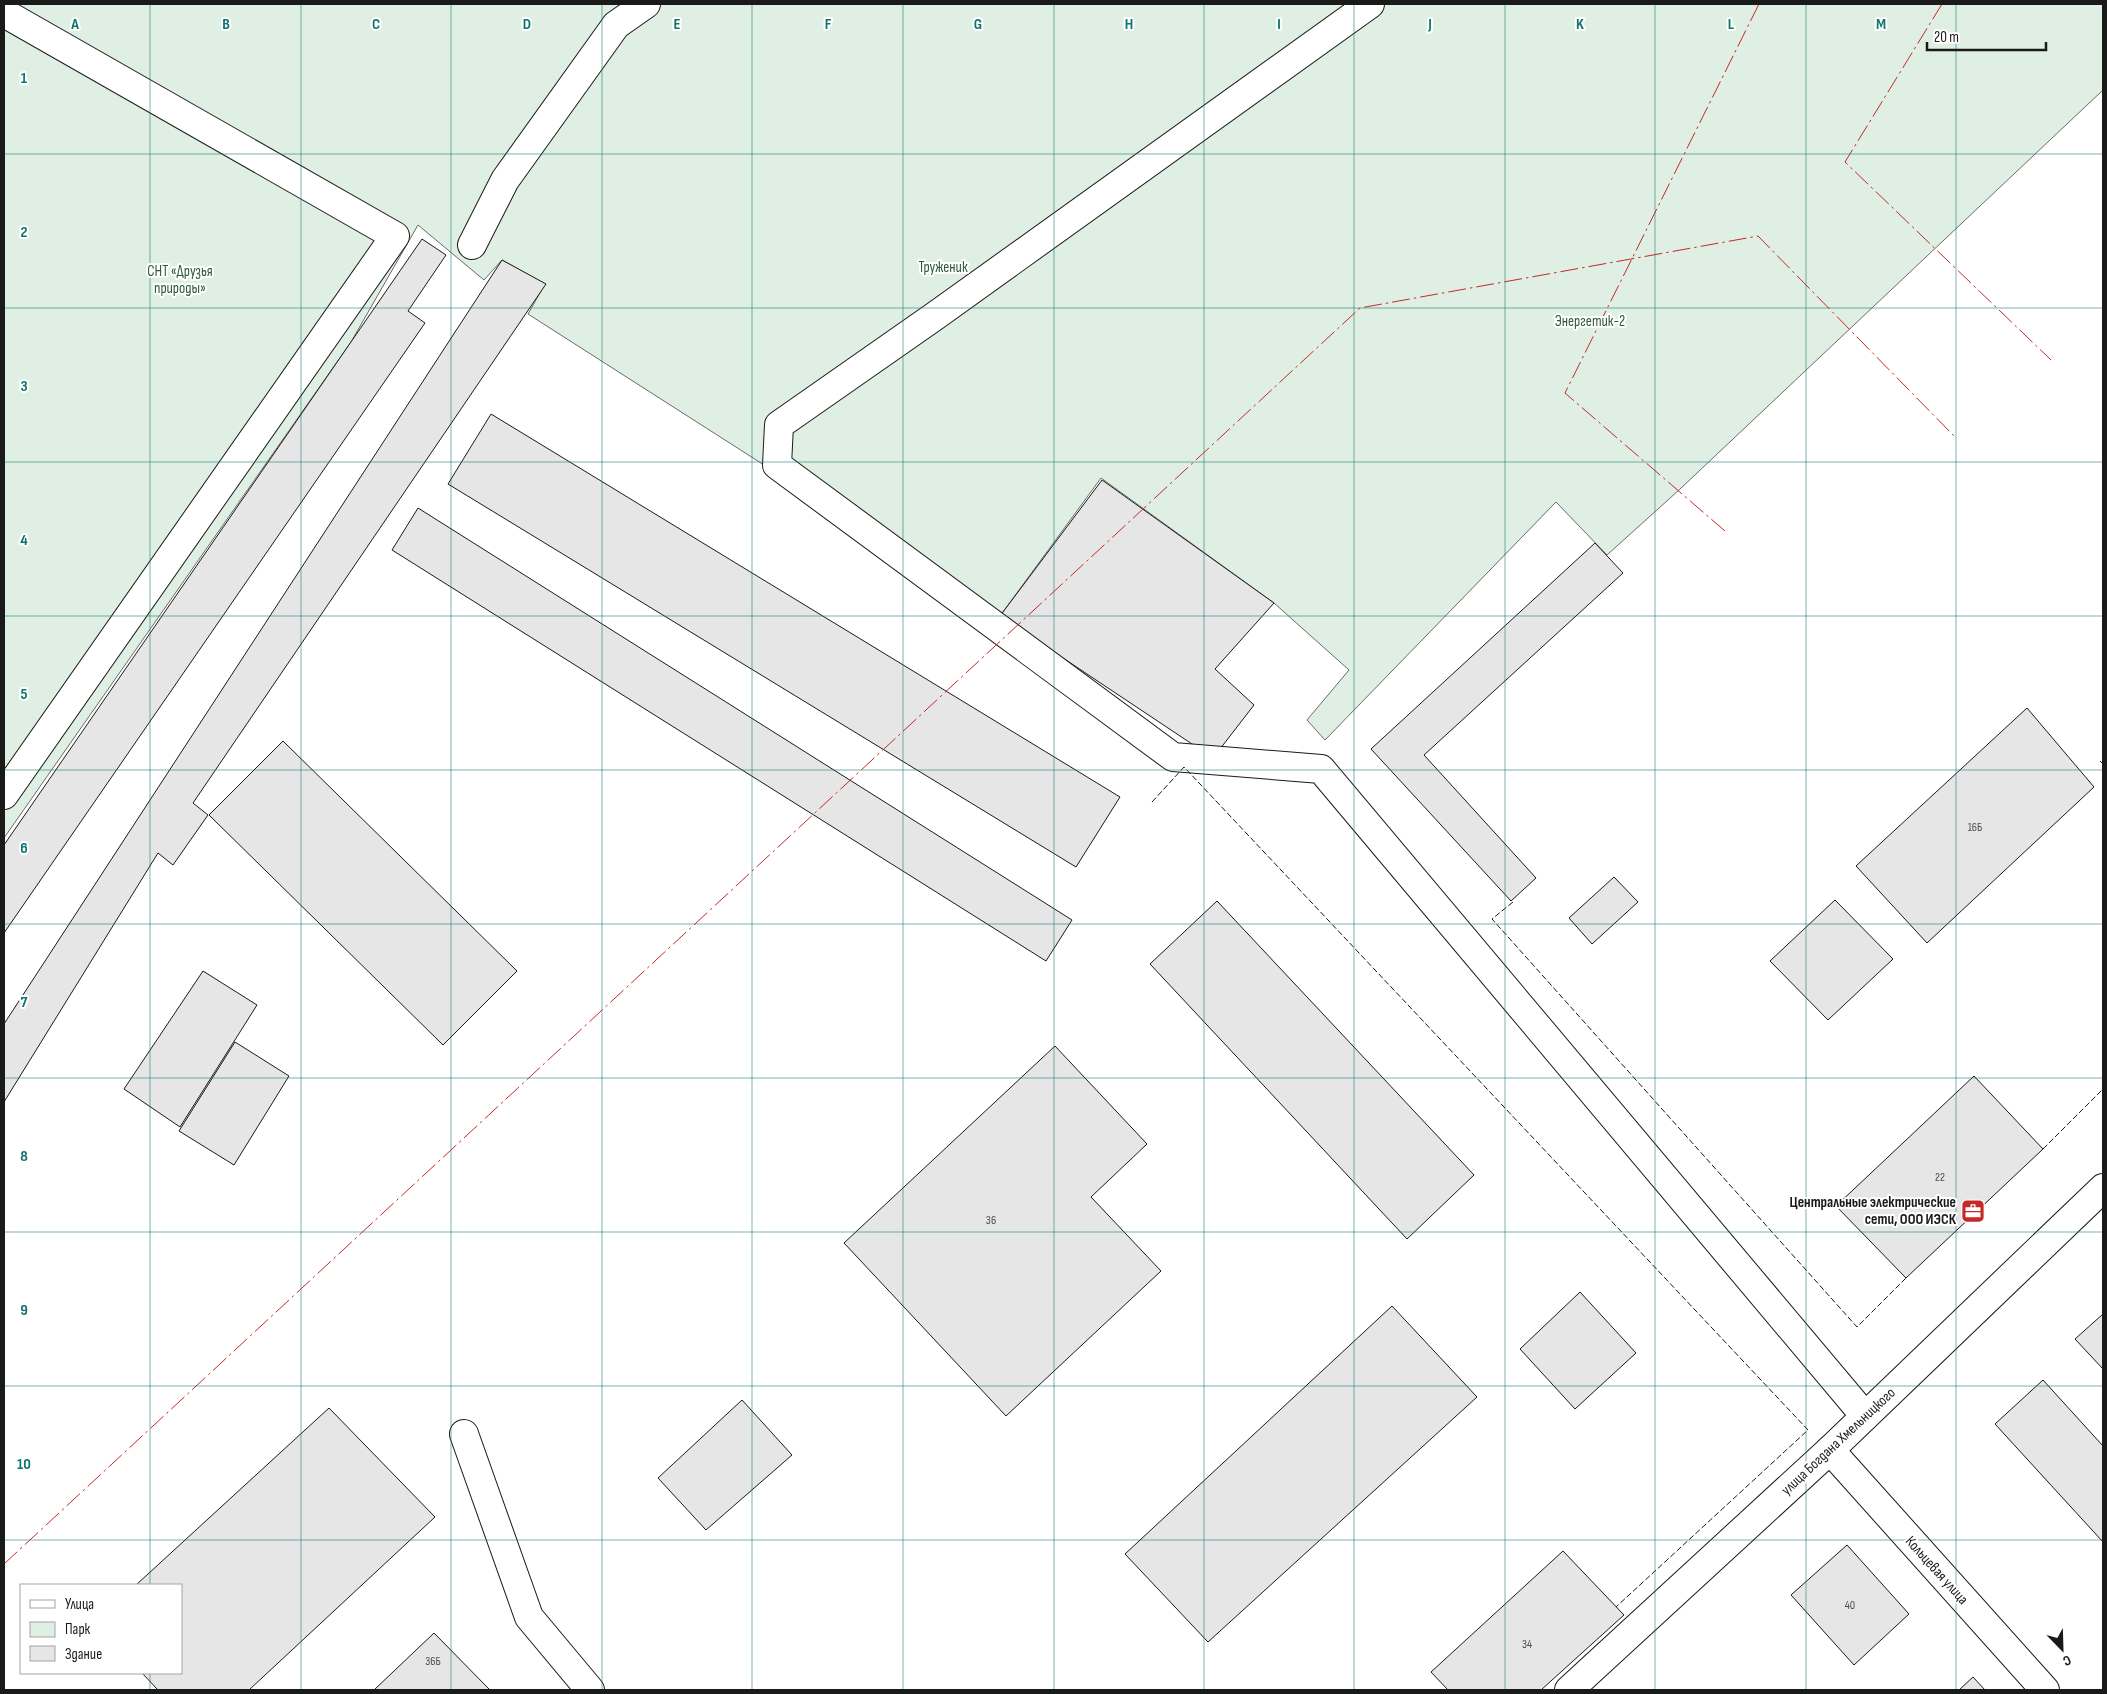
<svg xmlns="http://www.w3.org/2000/svg" width="2107" height="1694" viewBox="0 0 2107 1694" font-family="'Sofia Sans Condensed',sans-serif">
  <style>
    .green { fill: #e0efe3; stroke: #6a6a6a }
    .building { fill: #e6e6e6; stroke: #1a1a1a }
    .lines { fill: none; stroke-linecap: round; stroke-linejoin: round }
    .minor-casing { stroke: #1a1a1a; stroke-width: 30 }
    .minor { stroke: #fff; stroke-width: 28 }
    .fence { stroke: #1a1a1a; stroke-width: 1; stroke-dasharray: 6 2.5; stroke-linecap: butt }
    .power { stroke: #c62828; stroke-width: 1; stroke-dasharray: 18 4 2.5 4; stroke-linecap: butt }
    .grid { fill: none; stroke: #0f766e; stroke-width: 1; stroke-opacity: 0.55 }
    .labels { text-anchor: middle; stroke-width: 4; stroke-linejoin: round; paint-order: stroke }
    .number-label { font-size: 12px; fill: #4d4d4d }
    .park-label { font-size: 15px; fill: #2b5a34; stroke: #fff }
    .poi-label { font-size: 15px; font-weight: bold; fill: #1a1a1a; stroke: #fff; text-anchor: end }
    .street-label { font-size: 15px; fill: #1a1a1a; stroke: #fff }
    .grid-label { font-size: 16px; text-anchor: middle; font-weight: bold; fill: #0f766e; stroke: #fff; stroke-width: 4; stroke-linejoin: round; paint-order: stroke }
  </style>
  <rect width="100%" height="100%" fill="#fff"/>
  <polygon class="green" points="4,4 2103,4 2103,90 1679,490 1607,555 1556,502 1325,740 1307,720 1349,670 1274,603 1101,478 1000,616 528,314 545,284 502,260 484,280 418,225 351,342 4,838"/>
  <g class="building">
    <polygon points="422,239 446,255 408,311 425,323 4,933 4,845"/>
    <polygon points="502,260 546,284 193,803 208,815 173,865 158,853 4,1102 4,1024"/>
    <polygon points="491,414 1120,797 1076,867 448,484"/>
    <polygon points="1102,480 1274,603 1215,669 1254,705 1213,758 1000,616"/>
    <polygon points="418,508 1072,920 1046,961 392,550"/>
    <polygon points="1595,543 1623,573 1424,755 1536,878 1511,901 1371,749"/>
    <polygon points="2027,708 2094,787 1927,943 1856,866"/>
    <polygon points="283,741 517,971 443,1045 209,815"/>
    <polygon points="1614,877 1638,902 1592,944 1569,918"/>
    <polygon points="1835,900 1893,959 1828,1020 1770,961"/>
    <polygon points="1217,901 1474,1175 1407,1239 1150,964"/>
    <polygon points="203,971 257,1005 180,1127 124,1089"/>
    <polygon points="235,1042 289,1076 234,1165 179,1131"/>
    <polygon points="1055,1046 1147,1144 1091,1197 1161,1271 1006,1416 844,1243"/>
    <polygon points="1974,1076 2043,1149 1906,1278 1836,1206"/>
    <polygon points="1580,1292 1636,1353 1575,1409 1520,1349"/>
    <polygon points="1392,1306 1477,1397 1208,1642 1125,1554"/>
    <polygon points="2103,1314 2103,1369 2075,1339"/>
    <polygon points="2043,1380 2103,1446 2103,1542 1995,1424"/>
    <polygon points="742,1400 792,1455 706,1530 658,1478"/>
    <polygon points="329,1408 435,1517 249,1690 158,1690 142,1673 181,1673 181,1585 136,1585"/>
    <polygon points="1847,1545 1909,1614 1854,1665 1791,1595"/>
    <polygon points="1563,1551 1624,1615 1541,1690 1448,1690 1431,1672"/>
    <polygon points="434,1633 490,1690 374,1690"/>
    <polygon points="1973,1677 1985,1690 1959,1690"/>
  </g>
  <g class="lines">
    <g class="minor-casing">
      <g id="minor">
        <polyline points="1370,4 935,316 779,425 777,465 1173,757 1321,769 1865,1416"/>
        <polyline points="4,13 395,236 4,795"/>
        <polyline points="472,245 505,180 616,25 646,4"/>
        <polyline points="464,1434 529,1617 590,1690"/>
        <polyline points="1830,1450 2045,1690"/>
        <polyline points="1569,1690 1830,1450 2103,1188"/>
      </g>
    </g>
    <use href="#minor" class="minor"/>
    <g class="fence">
      <polyline points="2100,761 2103,764"/>
      <polyline points="1152,802 1184,767 1808,1430 1616,1607"/>
      <polyline points="1513,902 1492,919 1857,1327 1906,1278"/>
      <polyline points="2043,1149 2103,1089"/>
    </g>
    <g class="power">
      <polyline points="1942,4 1845,162 2051,360"/>
      <polyline points="1725,531 1565,393 1759,4"/>
      <polyline points="4,1564 1360,308 1758,236 1956,438"/>
    </g>
  </g>
  <path class="grid" d="M150,4V1585M301,4V1690M451,4V1690M602,4V1690M752,4V1690M903,4V1690M1054,4V1690M1204,4V1690M1354,4V1690M1505,4V1690M1655,4V1690M1806,4V1690M1956,4V1690M4,154H2103M4,308H2103M4,462H2103M4,616H2103M4,770H2103M4,924H2103M4,1078H2103M4,1232H2103M4,1386H2103M4,1540H2103M150,1673V1690"/>
  <defs>
    <g id="office-square" transform="scale(1.25)"><rect x="-9" y="-9" width="18" height="18" rx="4" fill="#c62828" stroke="#fff"/><path d="M-6-3h4V-5.5h4V-3h4V5H-6ZM-1-4.5V-3h2v-1.5ZM-6 0V1H6V0Z" fill="#fff"/></g>
  </defs>
  <g fill-rule="evenodd">
    <use href="#office-square" x="1973" y="1211"/>
  </g>
  <g class="labels">
    <g class="number-label">
      <text x="1975" y="831">16Б</text>
      <text x="1940" y="1181">22</text>
      <text x="991" y="1224">36</text>
      <text x="1850" y="1609">40</text>
      <text x="1527" y="1648">34</text>
      <text x="433" y="1665">36Б</text>
    </g>
    <g class="park-label">
      <text x="943" y="272">Труженик</text>
      <text x="180" y="276">СНТ «Друзья<tspan x="180" dy="17">природы»</tspan></text>
      <text x="1590" y="326">Энергетик-2</text>
    </g>
    <g class="poi-label">
      <text x="1956" y="1207">Центральные электрические<tspan x="1956" dy="17">сети, ООО ИЭСК</tspan></text>
    </g>
    <g class="street-label">
      <text transform="translate(1838 1441) rotate(-43)" y="5">улица Богдана Хмельницкого</text>
      <text transform="translate(1937 1570) rotate(48)" y="5">Кольцевая улица</text>
    </g>
  </g>
  <g class="grid-label">
    <text x="75" y="29">A</text>
    <text x="226" y="29">B</text>
    <text x="376" y="29">C</text>
    <text x="527" y="29">D</text>
    <text x="677" y="29">E</text>
    <text x="828" y="29">F</text>
    <text x="978" y="29">G</text>
    <text x="1129" y="29">H</text>
    <text x="1279" y="29">I</text>
    <text x="1430" y="29">J</text>
    <text x="1580" y="29">K</text>
    <text x="1731" y="29">L</text>
    <text x="1881" y="29">M</text>
    <text x="24" y="83">1</text>
    <text x="24" y="237">2</text>
    <text x="24" y="391">3</text>
    <text x="24" y="545">4</text>
    <text x="24" y="699">5</text>
    <text x="24" y="853">6</text>
    <text x="24" y="1007">7</text>
    <text x="24" y="1161">8</text>
    <text x="24" y="1315">9</text>
    <text x="24" y="1469">10</text>
  </g>
  <rect width="2107" height="1694" fill="none" stroke="#1a1a1a" stroke-width="10"/>
  <rect x="20" y="1584" width="162" height="90" fill="#ffffff" stroke="#a3a3a3"/>
  <rect x="30" y="1600" width="25" height="8" fill="#ffffff" stroke="#a3a3a3"/>
  <text x="65" y="1609" font-size="15" fill="#1a1a1a">Улица</text>
  <rect x="30" y="1622" width="25" height="15" fill="#e0efe3" stroke="#a3a3a3"/>
  <text x="65" y="1634" font-size="15" fill="#1a1a1a">Парк</text>
  <rect x="30" y="1646" width="25" height="15" fill="#e6e6e6" stroke="#a3a3a3"/>
  <text x="65" y="1659" font-size="15" fill="#1a1a1a">Здание</text>
  <g transform="translate(2062 1649) rotate(157)" stroke="#ffffff" stroke-width="4" paint-order="stroke">
  <path d="M0-4L9 19L0 12L-9 19Z" fill="#1a1a1a"/>
  <text y="-8" font-size="14" font-weight="bold" text-anchor="middle" fill="#1a1a1a">С</text>
  </g>
  <path d="M1927 42v8h119v-8" fill="none" stroke="#1a1a1a" stroke-width="2.5"/>
  <text x="1934" y="42" font-size="15" fill="#1a1a1a" stroke="#ffffff" stroke-width="4" paint-order="stroke">20 m</text>
</svg>
